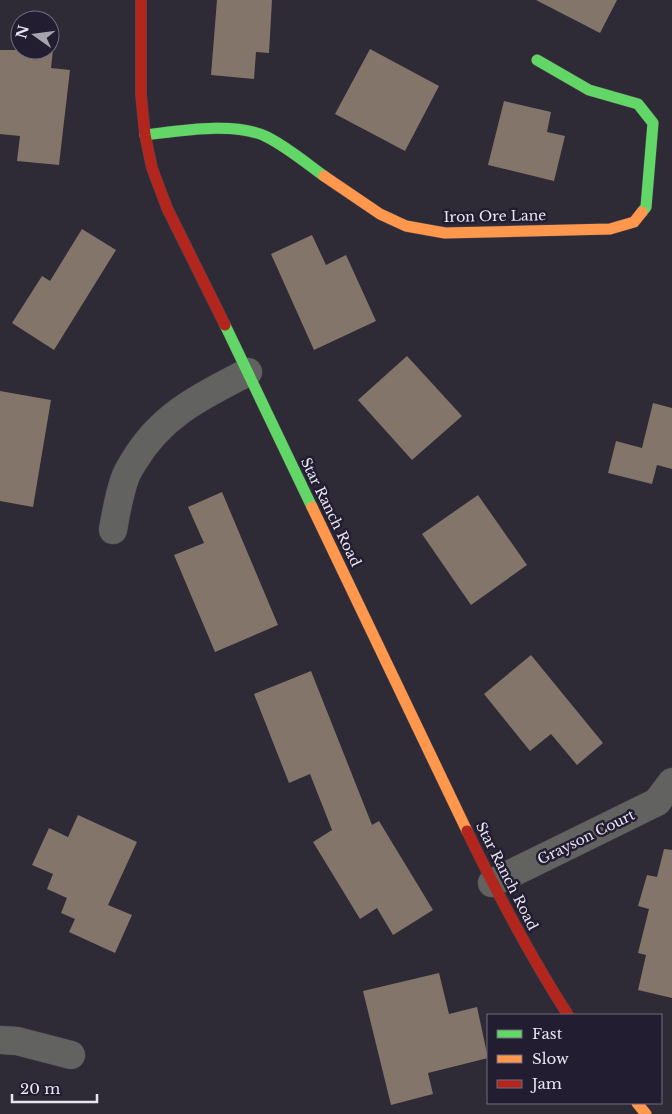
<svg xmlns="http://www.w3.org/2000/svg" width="672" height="1114" viewBox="0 0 672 1114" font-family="'Libre Baskerville',serif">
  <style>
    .building { fill: #84756a }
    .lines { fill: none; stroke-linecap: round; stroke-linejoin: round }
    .street-casing { stroke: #49464f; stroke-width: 29 }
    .fast-casing { stroke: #49464f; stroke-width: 12 }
    .slow-casing { stroke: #49464f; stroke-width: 12 }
    .jam-casing { stroke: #49464f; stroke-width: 12 }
    .street { stroke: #626361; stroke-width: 28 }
    .fast { stroke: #63d668; stroke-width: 11 }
    .slow { stroke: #ff974d; stroke-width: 11 }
    .jam { stroke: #b3261e; stroke-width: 11 }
    .labels { text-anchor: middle; stroke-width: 5; stroke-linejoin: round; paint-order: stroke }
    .street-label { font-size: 14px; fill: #e8e5f2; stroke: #231d31 }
  </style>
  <rect width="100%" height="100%" fill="#2e2b36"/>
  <g class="building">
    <polygon points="217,0 272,0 269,53 256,52 254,79 211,75"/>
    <polygon points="536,0 617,0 600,33"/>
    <polygon points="370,49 439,86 405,151 335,114"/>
    <polygon points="0,50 53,50 51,68 70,70 59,165 17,161 20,136 0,134"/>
    <polygon points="504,101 551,112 547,132 565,136 554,181 488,165"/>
    <polygon points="82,229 116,250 54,350 12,323 42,276 50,281"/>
    <polygon points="312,235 326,265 346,255 376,321 314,350 271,254"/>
    <polygon points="407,356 462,416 412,460 358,400"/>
    <polygon points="0,391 51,400 33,507 0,501"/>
    <polygon points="653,403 672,408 672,469 657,465 652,484 608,473 616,441 642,448"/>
    <polygon points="222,492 278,625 215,652 174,555 204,543 188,507"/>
    <polygon points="478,495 527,565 471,605 422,534"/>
    <polygon points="531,655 603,743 577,765 551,734 530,751 484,694"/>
    <polygon points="311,671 372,825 379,821 433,910 393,935 377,908 360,919 313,842 332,830 310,774 289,783 254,694"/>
    <polygon points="78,815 137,842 108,905 132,915 115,953 69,932 75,919 61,913 67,898 47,889 53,874 32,865 49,828 68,837"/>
    <polygon points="664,849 672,850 672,998 638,990 646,955 638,953 649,909 638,906 647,875 657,877"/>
    <polygon points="439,973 449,1014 477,1007 488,1058 428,1073 433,1094 391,1105 363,991"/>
  </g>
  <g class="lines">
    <g class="street-casing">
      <g id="street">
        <path d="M113,530C116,512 119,495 125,478C127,472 131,466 134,461C162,414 202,396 248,372"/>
        <polyline points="492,883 657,802 672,782"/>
        <polyline points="0,1040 17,1041 71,1055"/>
      </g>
    </g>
    <g class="fast-casing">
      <g id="fast">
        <polyline points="537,60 589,90 638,104 653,123 646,207 642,212"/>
        <path d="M145,135C179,131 236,121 267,137C287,147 306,163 324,176"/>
        <polyline points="225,325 312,507"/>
      </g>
    </g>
    <g class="slow-casing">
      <g id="slow">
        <polyline points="324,176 380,214 406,226 445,233 610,229 634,222 642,212"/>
        <polyline points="312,507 467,831"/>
        <polyline points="637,1103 646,1114"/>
      </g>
    </g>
    <g class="jam-casing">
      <g id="jam">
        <polyline points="141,0 141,95 145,135 152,168 167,208 225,325"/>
        <path d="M467,831C498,895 530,956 568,1015"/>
      </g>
    </g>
    <use href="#street" class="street"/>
    <use href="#fast" class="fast"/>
    <use href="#slow" class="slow"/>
    <use href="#jam" class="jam"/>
  </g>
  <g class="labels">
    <g class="street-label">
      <text transform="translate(495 216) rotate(-1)" y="5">Iron Ore Lane</text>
      <text transform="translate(331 512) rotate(64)" y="5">Star Ranch Road</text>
      <text transform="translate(586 837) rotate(-26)" y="5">Grayson Court</text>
      <text transform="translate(507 876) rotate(63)" y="5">Star Ranch Road</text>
    </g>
  </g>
  <rect x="487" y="1014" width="175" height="90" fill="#231d31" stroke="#726d7e"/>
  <rect x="497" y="1030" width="25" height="8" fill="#63d668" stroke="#726d7e"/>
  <text x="532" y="1039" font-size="15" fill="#e8e5f2">Fast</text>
  <rect x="497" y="1055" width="25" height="8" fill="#ff974d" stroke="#726d7e"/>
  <text x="532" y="1064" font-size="15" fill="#e8e5f2">Slow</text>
  <rect x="497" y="1080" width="25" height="8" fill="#b3261e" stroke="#726d7e"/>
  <text x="532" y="1089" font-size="15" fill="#e8e5f2">Jam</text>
  <g transform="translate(35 35) rotate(284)"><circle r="24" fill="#231d31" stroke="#726d7e"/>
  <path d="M0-4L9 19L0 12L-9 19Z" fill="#a7a4b0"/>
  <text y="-8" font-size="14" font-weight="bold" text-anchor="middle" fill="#e8e5f2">N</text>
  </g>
  <path d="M12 1094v8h85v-8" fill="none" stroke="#e8e5f2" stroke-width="2.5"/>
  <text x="20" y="1094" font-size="15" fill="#e8e5f2" stroke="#231d31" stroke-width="4" paint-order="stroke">20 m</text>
</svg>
